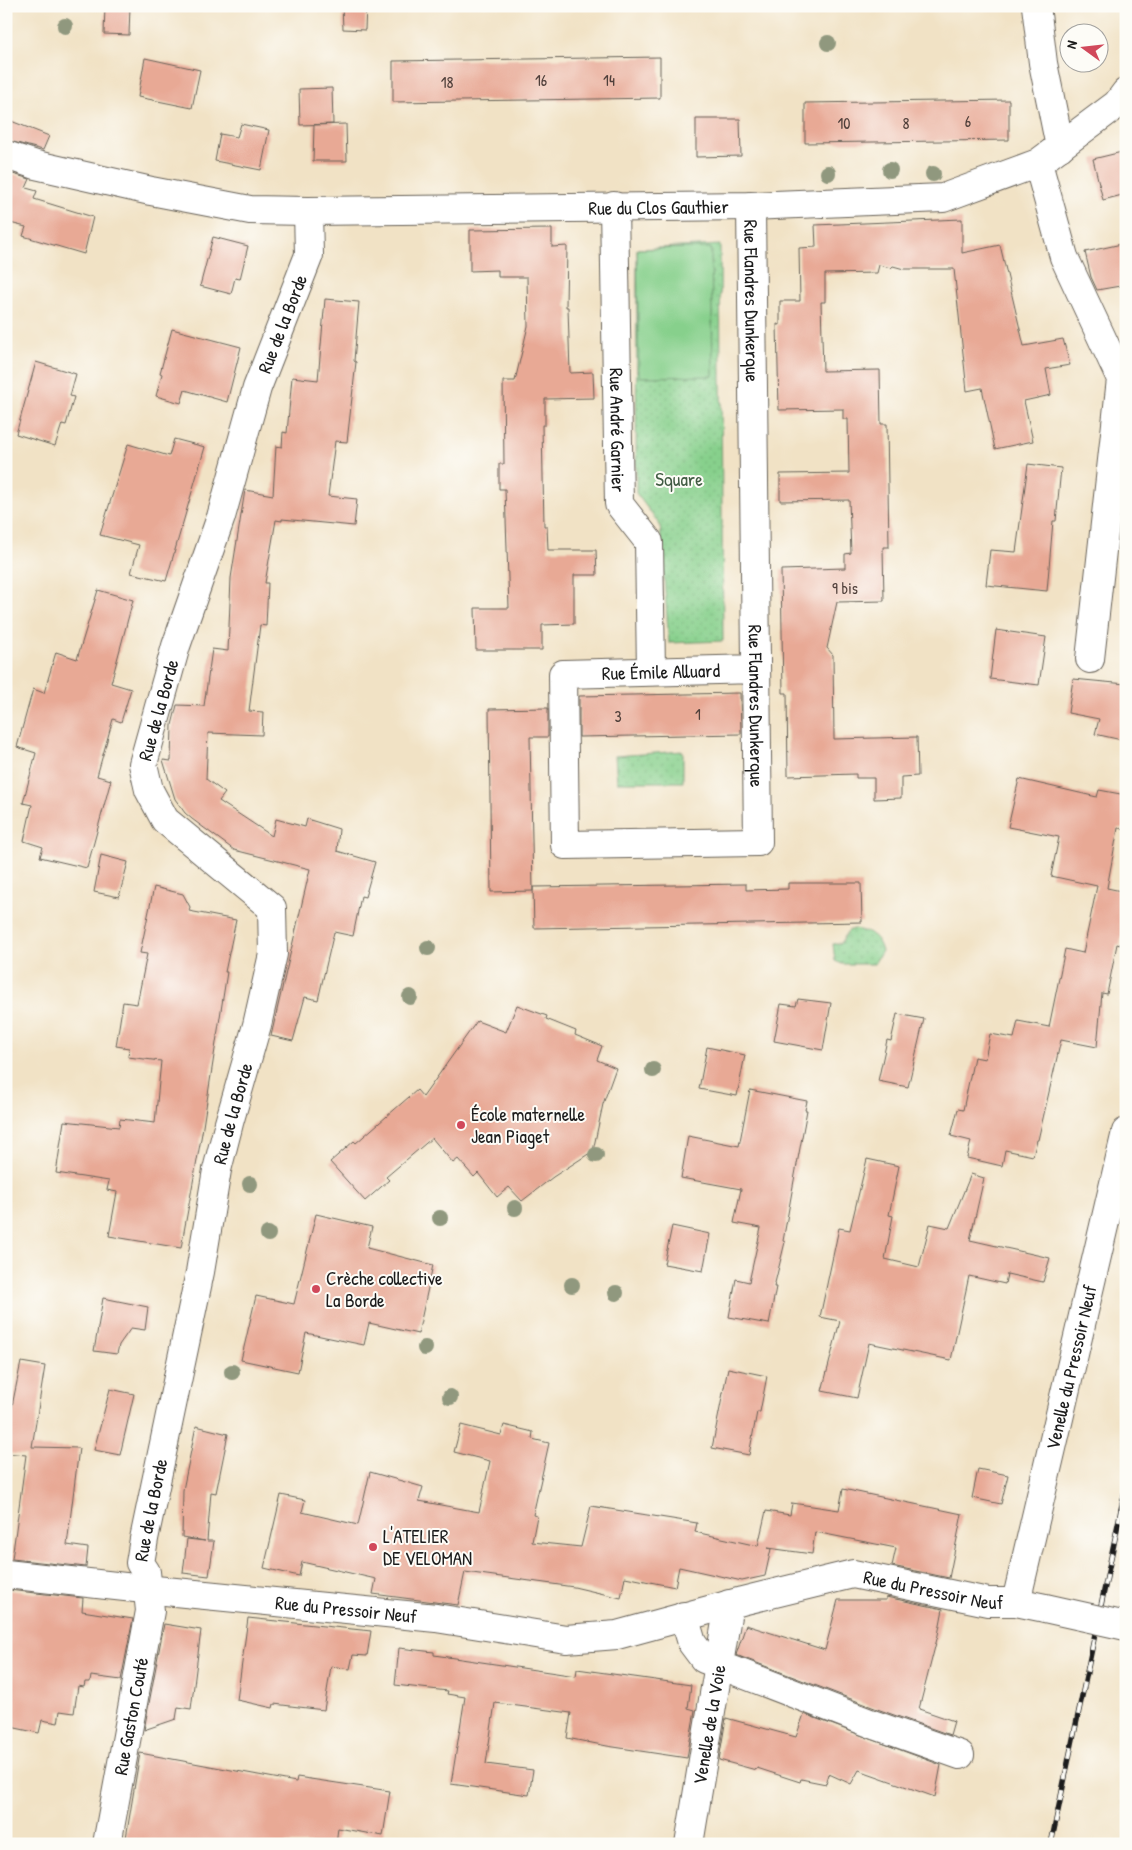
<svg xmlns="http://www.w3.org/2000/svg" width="1132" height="1850" viewBox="0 0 1132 1850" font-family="'Patrick Hand',sans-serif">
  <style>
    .grass { fill: url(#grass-dots); stroke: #527654 }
    .pitch { fill: #87d08c; stroke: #527654 }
    .building { fill: #e8a995 }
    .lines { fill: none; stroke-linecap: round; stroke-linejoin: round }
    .minor-casing { stroke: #676157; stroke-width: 30 }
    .minor { stroke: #fff; stroke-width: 28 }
    .rail-casing { stroke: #1c1c1c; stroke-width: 5.5 }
    .rail { stroke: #fdfcf7; stroke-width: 4; stroke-dasharray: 11; stroke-linecap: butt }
    .minor-bridge-casing { stroke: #676157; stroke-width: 30; stroke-linecap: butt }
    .minor-bridge { stroke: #fff; stroke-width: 28 }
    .tree { fill: #90987e }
    .poi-dot { fill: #d1495b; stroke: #fdfcf7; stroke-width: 2 }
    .labels { text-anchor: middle; stroke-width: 4; stroke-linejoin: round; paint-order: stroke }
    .number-label { font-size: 16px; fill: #4f3f3a }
    .street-label { font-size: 19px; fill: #1c1c1c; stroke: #fdfcf7 }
    .park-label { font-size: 19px; fill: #415b43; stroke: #fdfcf7 }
    .poi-label { font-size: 19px; fill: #1c1c1c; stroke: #fdfcf7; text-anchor: start }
  </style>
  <defs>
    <pattern id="grass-dots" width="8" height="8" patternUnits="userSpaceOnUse" patternTransform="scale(1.25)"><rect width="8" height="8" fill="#87d08c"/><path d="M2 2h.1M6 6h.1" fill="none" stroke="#74b278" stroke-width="1.8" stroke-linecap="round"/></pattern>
  </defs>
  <rect width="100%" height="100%" fill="#fdfcf7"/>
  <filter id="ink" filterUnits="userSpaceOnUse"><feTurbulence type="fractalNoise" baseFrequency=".02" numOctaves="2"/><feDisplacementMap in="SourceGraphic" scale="10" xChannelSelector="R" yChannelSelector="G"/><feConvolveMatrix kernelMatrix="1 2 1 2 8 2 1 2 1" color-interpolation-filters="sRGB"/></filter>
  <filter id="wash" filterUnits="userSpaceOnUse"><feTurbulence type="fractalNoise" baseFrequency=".0096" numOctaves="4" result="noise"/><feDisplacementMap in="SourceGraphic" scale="20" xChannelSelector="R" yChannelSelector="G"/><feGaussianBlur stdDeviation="1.12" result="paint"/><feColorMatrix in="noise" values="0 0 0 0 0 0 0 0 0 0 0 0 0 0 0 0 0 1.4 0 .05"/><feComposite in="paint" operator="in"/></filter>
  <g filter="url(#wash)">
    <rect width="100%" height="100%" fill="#f1e2c5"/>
    <g class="grass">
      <polygon points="720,245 723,641 669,643 660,525 636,493 637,249"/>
      <polygon points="683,751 683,782 617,782 615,756"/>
      <path d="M854,929C870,932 877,935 882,951L874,964H842L835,961L833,944L841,943L848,931Z"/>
    </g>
    <polygon class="pitch" points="711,248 713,376 639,377 637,249"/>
    <g id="blocks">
      <g class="building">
        <polygon points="105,6 130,6 129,35 104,34"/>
        <polygon points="342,6 366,6 365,30 343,29"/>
        <polygon points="660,57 660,98 393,102 393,61"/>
        <polygon points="145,58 200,70 192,108 138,97"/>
        <polygon points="332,88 333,124 300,125 299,89"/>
        <polygon points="1009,100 1009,140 805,143 805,103"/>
        <polygon points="6,119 49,136 43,150 6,140"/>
        <polygon points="696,119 740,119 741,156 696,157"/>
        <polygon points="241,124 269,130 261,170 215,161 220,134 237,137"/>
        <polygon points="346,124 347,161 313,161 314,125"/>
        <polygon points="1126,151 1126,194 1103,200 1093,159"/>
        <polygon points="6,172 30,179 26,188 37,191 34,199 93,217 84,254 23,236 26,227 10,223 6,233"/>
        <polygon points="962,219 962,253 1000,245 1024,346 1063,339 1070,365 1046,369 1051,395 1024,401 1033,441 995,449 982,388 967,391 954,269 904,269 893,266 891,268 879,265 877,273 825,274 825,302 821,302 823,371 880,370 881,424 887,424 889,547 883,547 884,601 837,602 827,648 833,655 834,739 917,737 918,776 901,777 901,798 874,799 874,778 856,778 856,774 788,776 787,693 783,693 781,570 845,568 845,554 851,553 849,500 780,501 780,474 849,473 848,419 843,419 843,409 779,410 777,324 780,325 780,301 800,301 799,248 816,247 815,225"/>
        <polygon points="552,229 552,247 567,246 566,307 568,307 570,373 593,372 594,398 545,399 545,425 542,425 544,526 547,526 548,550 596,550 597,575 574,575 574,624 542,625 542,650 476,650 475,608 509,608 505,489 499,489 499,464 504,464 503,381 515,381 528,326 527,277 498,277 498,270 470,271 470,230"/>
        <polygon points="213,237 248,246 240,279 235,278 231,294 200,286"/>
        <polygon points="1126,243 1126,285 1097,290 1091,277 1085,252"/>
        <polygon points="325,299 359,302 354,361 356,362 347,442 335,441 328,496 357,499 354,526 282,519 282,521 276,520 265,583 268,583 266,626 260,625 249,711 263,712 262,735 208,733 206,779 225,793 219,801 272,836 276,819 305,827 307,819 339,829 337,851 375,862 365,897 361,896 353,936 334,932 318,1000 305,997 293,1041 271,1036 310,869 234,850 192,819 185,813 175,799 163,760 171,761 172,725 177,705 204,706 212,649 228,651 231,578 245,490 273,495 276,446 282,447 283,432 287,433 292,377 318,380"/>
        <polygon points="172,329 241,347 227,402 185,390 181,403 156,396 162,374 160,373"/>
        <polygon points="36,362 76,374 70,396 74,397 66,425 62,424 55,446 16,434"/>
        <polygon points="174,439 205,447 166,581 131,573 139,545 100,535 128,444 169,456"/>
        <polygon points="1028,464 1061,468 1056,521 1053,521 1047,591 986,585 990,550 1016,552"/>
        <polygon points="98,590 133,600 111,683 131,689 121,722 113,719 97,776 111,780 87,868 40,857 43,847 24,841 32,805 23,803 36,753 17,747 33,689 44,693 56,652 77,659"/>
        <polygon points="996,630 1046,637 1039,685 990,679"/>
        <polygon points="1073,679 1126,684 1126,741 1095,734 1099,719 1068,713"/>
        <polygon points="740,693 741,734 579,737 579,696"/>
        <polygon points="548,708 548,737 530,737 533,891 491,892 489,709"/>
        <polygon points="1019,779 1097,797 1099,790 1126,795 1126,829 1118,828 1107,888 1126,892 1126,918 1120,945 1117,944 1107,994 1102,993 1097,1047 1061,1040 1038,1140 1037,1140 1033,1156 1005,1150 1002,1166 967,1158 971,1141 951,1136 958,1109 963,1110 974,1057 985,1059 990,1034 1014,1038 1018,1021 1049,1027 1065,949 1083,953 1097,886 1051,876 1059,837 1008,827"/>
        <polygon points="101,855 128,862 119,897 94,892"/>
        <polygon points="788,883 861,883 862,922 534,928 533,887 746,884 746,890 788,889"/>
        <polygon points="154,887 183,894 190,907 189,911 236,920 225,972 227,972 202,1133 181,1248 109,1236 117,1192 107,1190 109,1181 56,1173 64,1121 119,1127 120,1119 155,1123 161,1061 128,1057 129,1048 116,1046 123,1002 137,1004 147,954 140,953"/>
        <polygon points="798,999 831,1003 823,1050 774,1041 781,1004 796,1006"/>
        <polygon points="517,1005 547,1016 546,1019 576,1031 575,1035 602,1046 597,1060 616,1068 603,1104 593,1151 553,1177 522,1201 509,1187 497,1197 478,1173 474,1177 458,1159 453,1163 432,1138 386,1177 389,1180 365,1201 330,1162 354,1141 356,1143 417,1090 423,1097 477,1021 506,1032"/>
        <polygon points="897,1014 924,1019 908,1087 878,1081 887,1040 891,1041"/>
        <polygon points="707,1047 745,1055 737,1096 699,1089"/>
        <polygon points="750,1090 807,1101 805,1110 807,1110 795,1175 783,1241 785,1242 774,1287 776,1287 769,1324 729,1317 736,1279 749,1282 761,1228 734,1223 741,1189 681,1178 688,1136 739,1146"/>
        <polygon points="867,1159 899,1166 889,1215 893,1216 885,1259 919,1267 930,1224 949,1228 971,1174 984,1178 970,1240 1050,1258 1043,1282 1007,1274 1005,1284 969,1276 951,1360 869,1343 857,1398 822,1391 840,1321 820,1317 839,1228 850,1230"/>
        <polygon points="316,1214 372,1227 367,1248 433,1265 418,1334 369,1323 364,1345 306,1333 298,1372 241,1360 256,1296 294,1304"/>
        <polygon points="672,1226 710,1234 703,1271 664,1264"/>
        <polygon points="103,1298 148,1307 145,1330 131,1328 119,1345 117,1354 94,1351"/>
        <polygon points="21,1362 45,1366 32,1447 79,1448 67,1545 88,1548 86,1567 12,1559 26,1455 6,1453 6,1415 10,1416"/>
        <polygon points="728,1368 767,1376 760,1412 757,1412 749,1455 712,1448"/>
        <polygon points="110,1389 134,1394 120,1455 94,1450"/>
        <polygon points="461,1425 501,1435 504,1425 533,1432 532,1439 549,1443 533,1515 537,1516 532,1542 581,1547 591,1506 697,1523 695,1532 758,1546 766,1511 790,1515 792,1503 839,1510 843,1489 962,1514 949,1578 892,1566 896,1548 815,1532 812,1554 768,1548 771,1549 765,1576 742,1581 679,1567 675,1587 625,1577 621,1598 574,1587 465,1572 458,1605 373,1594 376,1579 302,1562 299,1576 264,1568 281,1495 305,1500 302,1512 358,1525 370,1472 423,1487 419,1501 479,1512 490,1461 454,1452"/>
        <polygon points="196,1426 228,1434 216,1493 211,1492 207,1541 214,1541 209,1576 183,1573 187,1539 205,1541 182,1537 183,1490"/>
        <polygon points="978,1469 1008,1475 1001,1504 972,1498"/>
        <polygon points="8,1590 83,1598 82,1611 133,1619 121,1680 91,1676 90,1682 85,1682 84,1687 78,1686 74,1713 60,1711 58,1723 42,1720 39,1733 6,1726"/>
        <polygon points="886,1597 943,1609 938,1635 919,1709 954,1721 950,1735 880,1710 736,1655 746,1625 825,1650 838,1600 886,1600"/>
        <polygon points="248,1618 371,1631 367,1656 353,1655 350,1669 331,1666 324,1710 274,1704 273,1708 237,1700"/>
        <polygon points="164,1624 201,1630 191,1709 178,1707 176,1719 144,1730"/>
        <polygon points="399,1648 434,1652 434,1655 576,1676 577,1669 691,1685 688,1708 695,1710 687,1758 607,1746 567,1738 571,1713 495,1703 486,1764 533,1770 529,1795 451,1784 465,1697 447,1694 448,1691 395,1685"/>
        <polygon points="804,1714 941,1765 935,1797 859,1770 851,1784 829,1774 826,1784 801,1779 800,1782 757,1768 756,1770 719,1760 726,1718 796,1737"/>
        <polygon points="140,1753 296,1782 297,1777 390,1791 383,1836 338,1828 336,1844 125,1844"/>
      </g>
    </g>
  </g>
  <g filter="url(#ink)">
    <use href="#blocks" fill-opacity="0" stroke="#676157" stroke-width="1"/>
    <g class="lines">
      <g class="minor-casing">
        <g id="minor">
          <polyline points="1036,6 1043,63 1060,147"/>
          <path id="s1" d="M6,155L36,165L151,191L250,210L308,211L751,206L943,198L1038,163L1117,104L1126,92"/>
          <polyline points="1038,163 1064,257 1121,379 1090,659"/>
          <path id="s2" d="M614,206L619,504L649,542L651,671"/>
          <path id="s3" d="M751,206L758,842L565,845L563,674L756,669"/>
          <path id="s4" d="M6,1574L125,1587L436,1618L566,1639L617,1635L742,1601L853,1574L988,1602H1016L1045,1608"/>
          <path id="s5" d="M1016,1602L1126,1132"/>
          <polyline points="684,1616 692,1643 704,1659 875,1725 960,1755"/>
          <path id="s6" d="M107,1844L150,1611L146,1572L140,1563L144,1539L200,1272L217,1170L229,1123L257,1025L273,954L272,908L165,820L149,790L143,764L176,646L221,517L257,388L309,255L308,211"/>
          <path id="s7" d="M689,1844L729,1604"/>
        </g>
      </g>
      <use href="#minor" class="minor"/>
      <g class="rail-casing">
        <polyline id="rail" points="1051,1844 1126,1486"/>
      </g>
      <use href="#rail" class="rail"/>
      <g class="minor-bridge-casing">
        <polyline id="minor-bridge" points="1045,1608 1126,1626"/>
      </g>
      <use href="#minor-bridge" class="minor-bridge"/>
    </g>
    <g class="tree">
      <circle cx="65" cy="26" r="8"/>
      <circle cx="828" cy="43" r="8"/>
      <circle cx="890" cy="170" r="8"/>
      <circle cx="828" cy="173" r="8"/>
      <circle cx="933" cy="174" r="8"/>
      <circle cx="428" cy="948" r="8"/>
      <circle cx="410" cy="997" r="8"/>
      <circle cx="653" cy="1070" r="8"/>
      <circle cx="596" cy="1155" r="8"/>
      <circle cx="250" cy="1184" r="8"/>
      <circle cx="515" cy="1208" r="8"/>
      <circle cx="440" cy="1218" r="8"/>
      <circle cx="268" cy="1234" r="8"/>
      <circle cx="572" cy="1285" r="8"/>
      <circle cx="616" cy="1293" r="8"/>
      <circle cx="425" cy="1348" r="8"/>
      <circle cx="232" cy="1372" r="8"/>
      <circle cx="450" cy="1397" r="8"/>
    </g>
  </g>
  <g class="poi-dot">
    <circle cx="461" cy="1125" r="5"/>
    <circle cx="316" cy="1289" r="5"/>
    <circle cx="373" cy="1547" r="5"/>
  </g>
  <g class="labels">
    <g class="number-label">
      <text x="541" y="86">16</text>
      <text x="609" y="86">14</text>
      <text x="447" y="88">18</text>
      <text x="968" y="127">6</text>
      <text x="844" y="129">10</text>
      <text x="906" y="129">8</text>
      <text x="845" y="594">9 bis</text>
      <text x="698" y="720">1</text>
      <text x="618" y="722">3</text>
    </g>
    <g class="street-label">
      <text dy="7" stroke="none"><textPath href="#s1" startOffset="659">Rue du Clos Gauthier</textPath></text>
      <text dy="7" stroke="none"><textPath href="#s3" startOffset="95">Rue Flandres Dunkerque</textPath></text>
      <text dy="7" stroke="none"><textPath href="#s6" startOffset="1618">Rue de la Borde</textPath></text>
      <text dy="7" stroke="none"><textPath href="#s2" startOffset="224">Rue André Garnier</textPath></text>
      <text dy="7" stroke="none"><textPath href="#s3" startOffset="1098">Rue Émile Alluard</textPath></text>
      <text dy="7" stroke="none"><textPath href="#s3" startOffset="500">Rue Flandres Dunkerque</textPath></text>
      <text dy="7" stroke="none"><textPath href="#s6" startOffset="1212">Rue de la Borde</textPath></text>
      <text dy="7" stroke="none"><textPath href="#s6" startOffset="746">Rue de la Borde</textPath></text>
      <text dy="7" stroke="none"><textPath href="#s5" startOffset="241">Venelle du Pressoir Neuf</textPath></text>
      <text dy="7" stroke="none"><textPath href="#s6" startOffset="341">Rue de la Borde</textPath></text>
      <text dy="7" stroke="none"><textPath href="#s4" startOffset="941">Rue du Pressoir Neuf</textPath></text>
      <text dy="7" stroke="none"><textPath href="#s4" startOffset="342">Rue du Pressoir Neuf</textPath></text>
      <text dy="7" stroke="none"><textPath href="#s6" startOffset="130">Rue Gaston Couté</textPath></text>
      <text dy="7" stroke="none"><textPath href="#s7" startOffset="121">Venelle de la Voie</textPath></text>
    </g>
    <g class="park-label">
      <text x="679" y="486">Square</text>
    </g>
    <g class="poi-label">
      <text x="471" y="1121">École maternelle<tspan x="471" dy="22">Jean Piaget</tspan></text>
      <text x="326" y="1285">Crèche collective<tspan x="326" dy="22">La Borde</tspan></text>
      <text x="383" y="1543">L'ATELIER<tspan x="383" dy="22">DE VELOMAN</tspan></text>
    </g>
  </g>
  <rect width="1132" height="1850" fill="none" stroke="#fdfcf7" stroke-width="25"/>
  <g transform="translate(1084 48) rotate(285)"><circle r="24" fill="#fdfcf7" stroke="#a3a29f"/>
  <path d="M0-4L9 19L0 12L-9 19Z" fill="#d1495b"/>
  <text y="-8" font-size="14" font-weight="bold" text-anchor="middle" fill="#1c1c1c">N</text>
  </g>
</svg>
